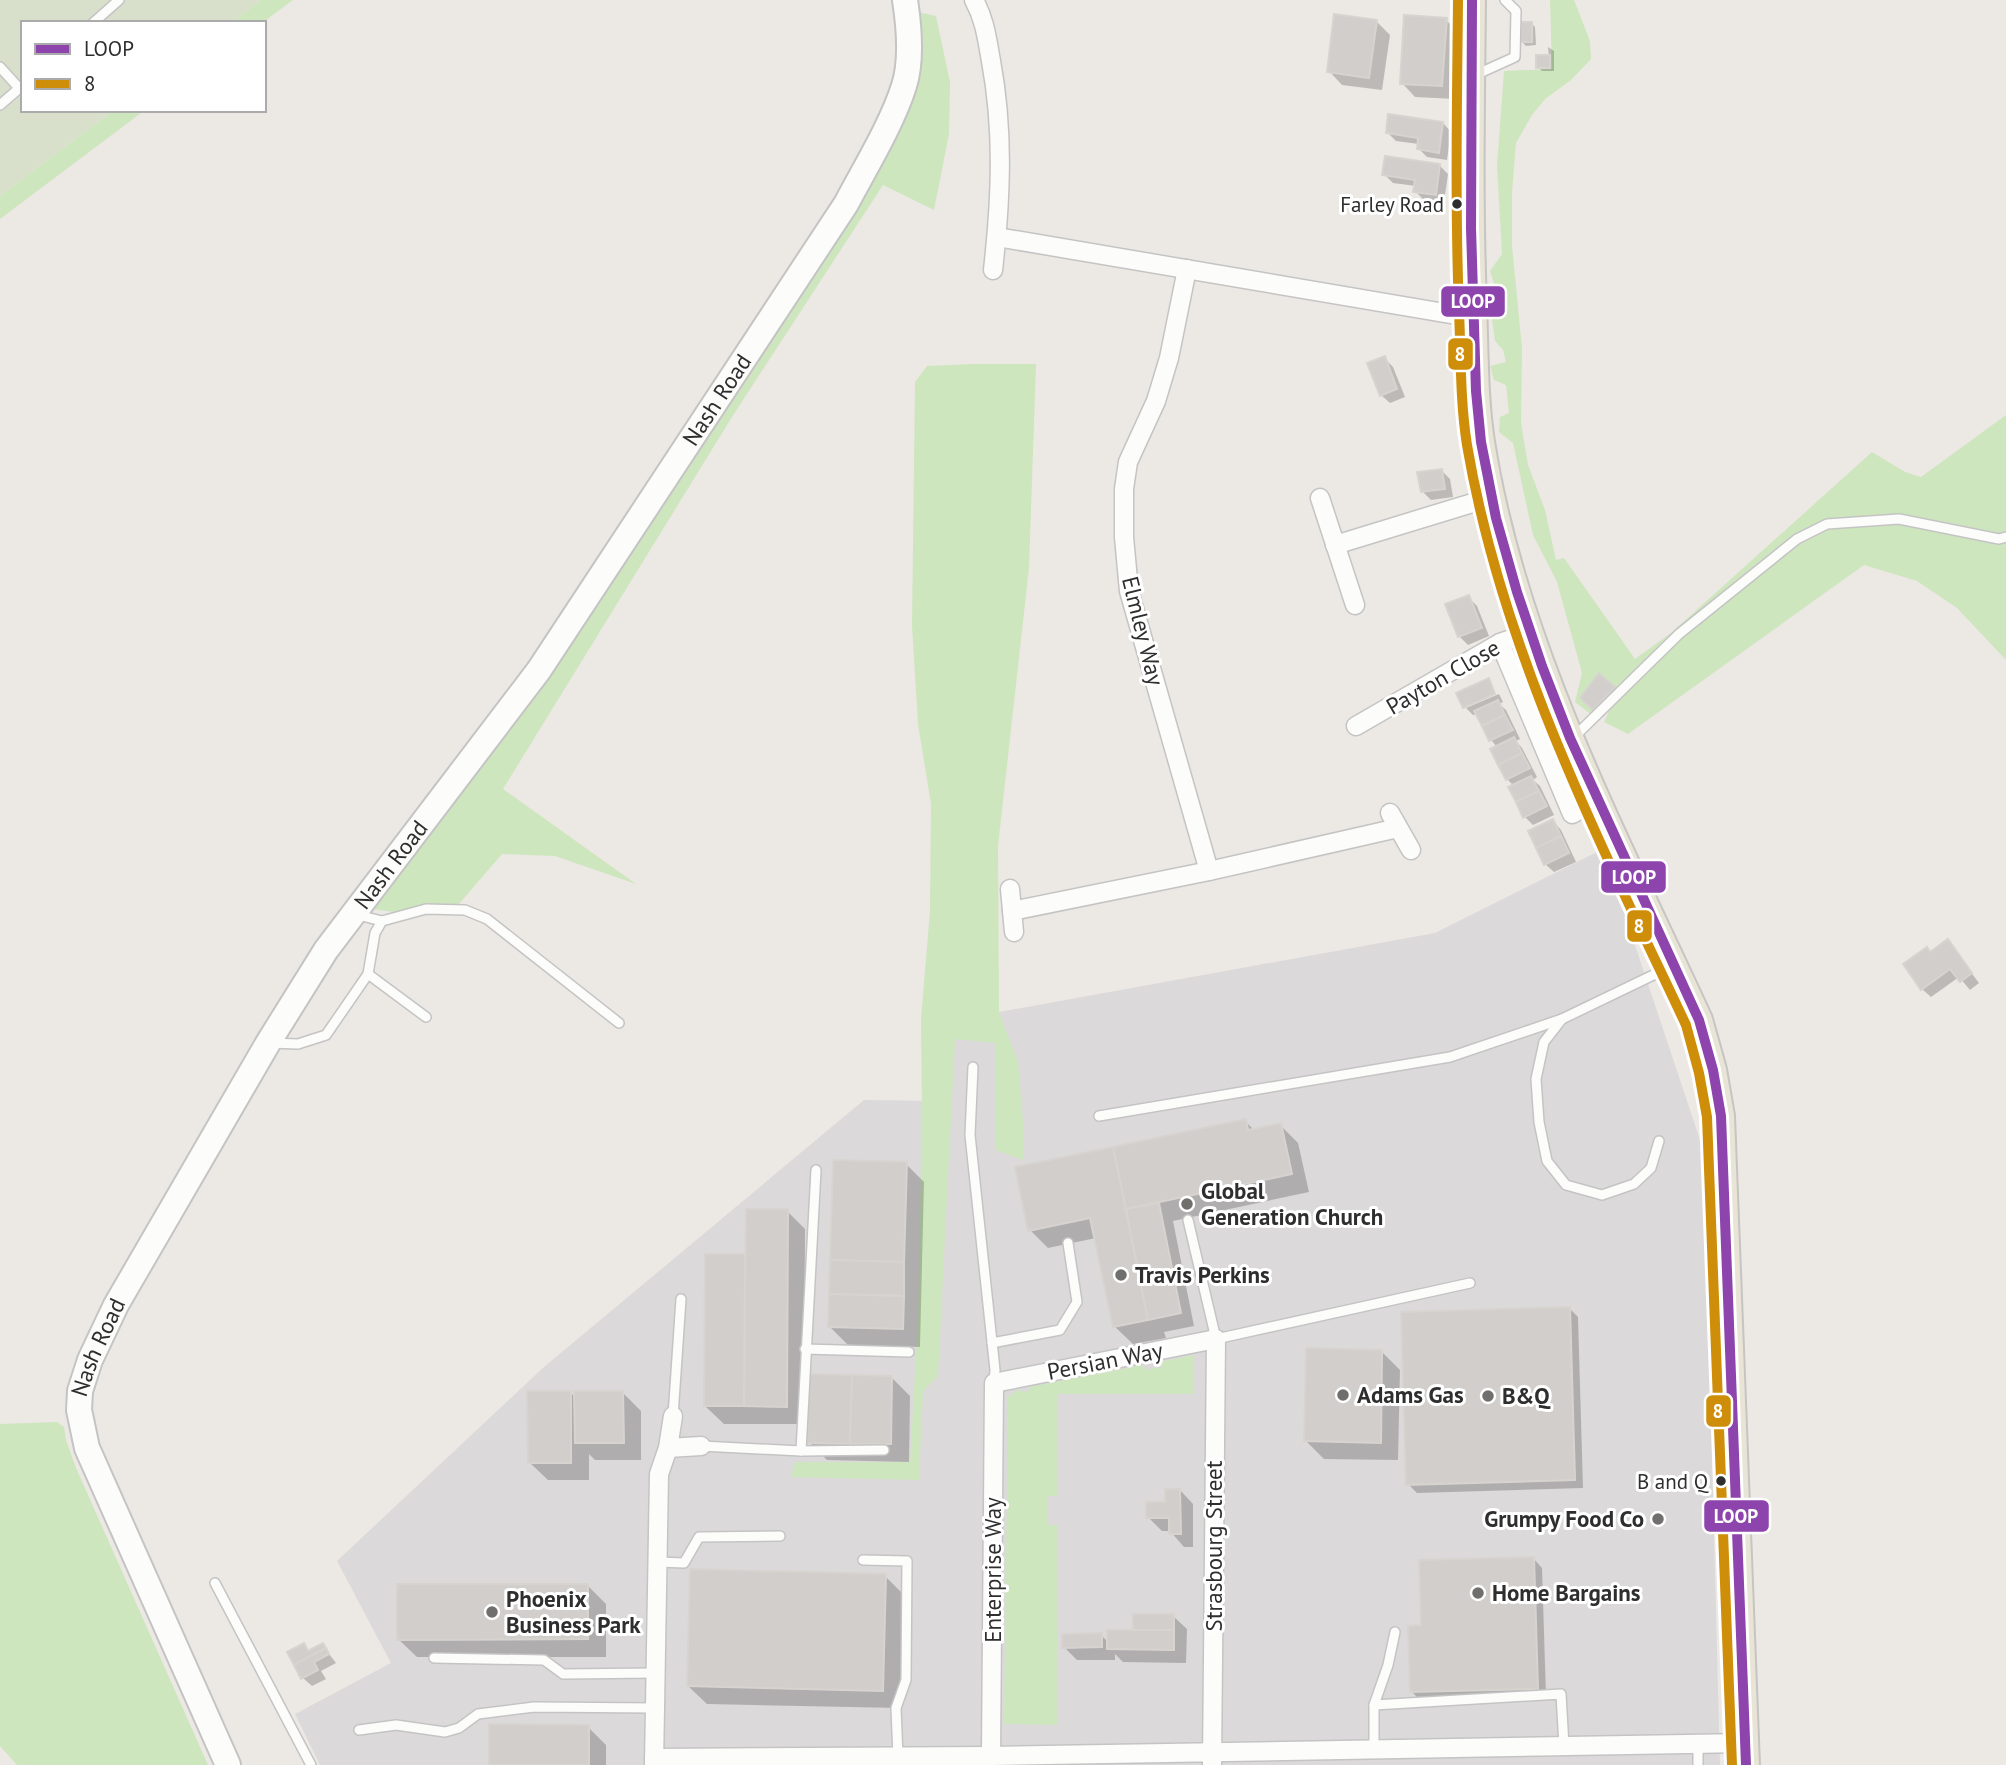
<svg xmlns="http://www.w3.org/2000/svg" width="2006" height="1765" viewBox="0 0 2006 1765" font-family="'PT Sans',sans-serif">
  <style>
    .industrial { fill: #dcd9db }
    .green { fill: #cee6be; fill-rule: evenodd }
    .cemetery { fill: #d8e0cc }
    .shadow { fill: #0003 }
    .building { fill: #d1cecb; stroke: #d7d4d0; stroke-width: 2 }
    .lines { fill: none; stroke-linecap: round; stroke-linejoin: round }
    .lane-casing { stroke: #c5c4c5; stroke-width: 12 }
    .street-casing { stroke: #c5c4c5; stroke-width: 21 }
    .secondary-casing { stroke: #c5c4c5; stroke-width: 28 }
    .primary-casing { stroke: #c6c5c4; stroke-width: 30 }
    .lane { stroke: #fcfcfb; stroke-width: 9 }
    .street { stroke: #fcfcfb; stroke-width: 18 }
    .secondary { stroke: #fcfcfb; stroke-width: 24 }
    .primary { stroke: #e8e4d6; stroke-width: 26 }
    .bus-1-casing { stroke: #fff; stroke-width: 16 }
    .bus-2-casing { stroke: #fff; stroke-width: 16 }
    .bus-1 { stroke: #8e44ad; stroke-width: 10 }
    .bus-2 { stroke: #cf8e09; stroke-width: 10 }
    .bus-dot { fill: #2e2e2e; stroke: #fff; stroke-width: 2.5 }
    .poi-dot { fill: #706f6e; stroke: #fff; stroke-width: 2.5 }
    .labels { text-anchor: middle; stroke-width: 6; stroke-linejoin: round; paint-order: stroke }
    .bus-label { font-size: 21px; fill: #2e2e2e; stroke: #fff; text-anchor: end }
    .street-label { font-size: 23px; fill: #2e2e2e; stroke: #fff }
    .poi-label { font-size: 23px; font-weight: bold; fill: #2e2e2e; stroke: #fff; text-anchor: start }
    .line-badge { stroke: #fff; stroke-width: 2.5 }
    .badge-label { font-size: 19px; text-anchor: middle; font-weight: bold; fill: #fff }
  </style>
  <rect width="100%" height="100%" fill="#ece8e4"/>
  <polygon class="industrial" points="1603,849 1704,1152 1720,1765 320,1765 295,1714 391,1663 337,1561 544,1367 864,1100 936,1101 942,1027 999,1012 1435,933"/>
  <g class="green">
    <polygon points="261,0 293,0 262,23 231,23"/>
    <path d="M1550,0H1574L1590,41L1591,59L1571,80L1545,99L1532,115L1516,143L1512,192V246L1522,348L1521,423L1528,465L1545,510L1556,560L1564,558L1635,659L1671,633L1872,452L1905,472L1921,477L2006,415V660L1957,608L1917,581L1864,565L1628,734L1604,722L1619,690L1597,719L1575,702L1582,673L1557,582L1533,535L1513,443L1499,432L1500,417L1509,413L1506,385L1494,380L1490,366L1506,362L1503,350L1495,341L1492,319L1504,314L1490,271L1502,254L1497,166L1504,71L1552,69ZM1599,673L1615,687L1594,710L1581,698Z"/>
    <polygon points="918,12 936,16 950,82 949,134 934,210 883,185 732,417 503,789 636,884 555,856 502,854 458,905 415,915 372,909 874,174"/>
    <polygon points="114,110 145,110 0,219 0,196"/>
    <polygon points="973,364 1036,364 1029,568 998,846 999,1012 1018,1062 1024,1134 1023,1160 996,1150 995,1043 955,1039 938,1376 923,1391 919,1480 791,1477 795,1462 910,1462 918,1317 922,1115 921,1019 930,911 931,804 918,724 912,626 915,382 927,366"/>
    <polygon points="1193,1355 1193,1394 1058,1394 1058,1496 1048,1496 1048,1525 1057,1525 1057,1725 1004,1724 1008,1397 1019,1389 1022,1392 1029,1391 1029,1387 1143,1365 1145,1370 1162,1367 1161,1362"/>
    <polygon points="57,1422 64,1427 66,1440 76,1468 208,1765 17,1765 0,1746 0,1424"/>
  </g>
  <polygon class="cemetery" points="0,0 261,0 231,23 23,23 23,110 114,110 0,196"/>
  <g class="shadow">
    <polygon points="1446,20 1459,33 1455,99 1415,97 1402,83"/>
    <polygon points="1376,21 1390,35 1382,90 1342,85 1329,71"/>
    <polygon points="1532,24 1535,27 1536,45 1526,46 1522,42"/>
    <polygon points="1548,47 1554,51 1554,71 1542,71 1538,67 1549,57"/>
    <polygon points="1443,123 1451,132 1447,160 1427,157 1419,149 1419,144 1396,141 1387,132"/>
    <polygon points="1439,165 1448,174 1444,202 1424,200 1415,191 1416,186 1393,183 1384,174"/>
    <polygon points="1384,358 1393,367 1405,397 1390,403 1381,395"/>
    <polygon points="1442,471 1450,479 1453,497 1431,500 1422,491"/>
    <polygon points="1468,597 1477,606 1489,636 1468,645 1459,636"/>
    <polygon points="1600,675 1622,696 1603,717 1583,698"/>
    <polygon points="1499,694 1503,702 1499,704 1506,710 1520,739 1516,741 1522,748 1537,777 1533,780 1540,786 1554,815 1533,825 1525,817 1514,786 1507,779 1497,747 1491,740 1477,714 1473,715 1466,708"/>
    <polygon points="1553,821 1561,830 1576,862 1554,872 1545,864"/>
    <polygon points="1948,942 1979,983 1970,990 1959,977 1931,997 1922,989 1931,954"/>
    <polygon points="1245,1121 1254,1130 1280,1125 1298,1143 1309,1192 1173,1221 1194,1326 1164,1332 1166,1338 1133,1344 1114,1326 1096,1238 1048,1248 1030,1230 1017,1169"/>
    <polygon points="906,1164 924,1182 920,1347 848,1345 830,1327"/>
    <polygon points="787,1211 805,1229 804,1424 724,1424 705,1406 707,1255 747,1256"/>
    <polygon points="1569,1308 1578,1317 1583,1488 1417,1493 1408,1484"/>
    <polygon points="1381,1351 1400,1370 1398,1460 1324,1459 1306,1441"/>
    <polygon points="892,1378 910,1396 909,1462 827,1460 809,1442"/>
    <polygon points="570,1392 576,1398 622,1392 641,1411 641,1460 595,1460 589,1454 589,1480 548,1480 529,1462"/>
    <polygon points="1180,1490 1193,1504 1193,1547 1184,1547 1170,1531 1162,1531 1148,1517 1167,1504"/>
    <polygon points="1534,1559 1542,1568 1546,1697 1420,1700 1411,1691 1423,1627"/>
    <polygon points="885,1576 903,1594 900,1708 707,1704 688,1686"/>
    <polygon points="588,1586 606,1604 606,1657 417,1657 398,1639"/>
    <polygon points="1173,1616 1187,1629 1186,1663 1123,1662 1115,1654 1115,1660 1077,1660 1064,1647 1101,1635 1109,1643"/>
    <polygon points="303,1645 310,1652 322,1645 336,1663 321,1671 326,1679 312,1686 303,1678"/>
    <polygon points="588,1727 606,1745 606,1765 491,1765"/>
  </g>
  <g class="building">
    <polygon points="1334,14 1377,20 1369,78 1327,72"/>
    <polygon points="1404,15 1447,18 1442,86 1400,84"/>
    <rect x="1520" y="22" width="12" height="20"/>
    <rect x="1536" y="55" width="14" height="13"/>
    <polygon points="1388,114 1443,122 1439,153 1417,149 1418,138 1386,133"/>
    <polygon points="1385,156 1440,164 1436,195 1413,192 1415,180 1382,175"/>
    <polygon points="1385,356 1397,389 1380,396 1367,363"/>
    <polygon points="1442,469 1445,489 1421,492 1417,472"/>
    <polygon points="1469,595 1482,628 1458,637 1445,604"/>
    <polygon points="1599,673 1615,687 1593,710 1580,698"/>
    <polygon points="1489,678 1495,694 1463,708 1456,693"/>
    <polygon points="1498,700 1505,715 1482,726 1474,711"/>
    <polygon points="1505,715 1513,730 1489,741 1482,726"/>
    <polygon points="1514,737 1522,753 1498,765 1490,749"/>
    <polygon points="1522,753 1530,768 1506,780 1498,765"/>
    <polygon points="1531,776 1539,791 1516,802 1508,787"/>
    <polygon points="1539,791 1547,806 1523,818 1516,802"/>
    <polygon points="1553,819 1561,836 1536,848 1528,831"/>
    <polygon points="1561,836 1569,853 1544,865 1536,848"/>
    <polygon points="1948,939 1972,973 1960,982 1950,969 1921,990 1903,964 1927,947 1930,952"/>
    <polygon points="1246,1119 1248,1130 1281,1123 1292,1174 1126,1209 1113,1147"/>
    <polygon points="1113,1147 1148,1320 1113,1327 1090,1218 1028,1231 1015,1167"/>
    <polygon points="833,1160 907,1162 904,1262 830,1260"/>
    <polygon points="1159,1203 1181,1313 1148,1320 1126,1209"/>
    <polygon points="746,1209 788,1209 787,1407 744,1406"/>
    <polygon points="705,1254 745,1254 744,1406 704,1406"/>
    <polygon points="830,1260 904,1262 904,1296 829,1294"/>
    <polygon points="829,1294 904,1296 903,1329 828,1327"/>
    <polygon points="1570,1307 1575,1480 1406,1485 1401,1312"/>
    <polygon points="1306,1348 1382,1350 1381,1443 1304,1441"/>
    <polygon points="809,1374 852,1375 850,1444 807,1443"/>
    <polygon points="852,1375 892,1376 891,1444 850,1444"/>
    <polygon points="527,1391 571,1391 571,1463 528,1463"/>
    <polygon points="574,1391 623,1391 624,1443 575,1443"/>
    <polygon points="1165,1489 1180,1489 1181,1534 1169,1534 1169,1518 1146,1518 1146,1502 1165,1502"/>
    <polygon points="1534,1557 1538,1689 1410,1692 1408,1626 1421,1625 1419,1560"/>
    <polygon points="690,1569 886,1574 883,1691 687,1686"/>
    <polygon points="397,1584 588,1584 588,1639 397,1640"/>
    <rect x="1133" y="1614" width="41" height="16"/>
    <polygon points="1107,1630 1174,1630 1174,1650 1107,1649"/>
    <polygon points="1102,1633 1102,1647 1062,1648 1062,1634"/>
    <polygon points="304,1643 308,1651 323,1643 326,1648 294,1665 287,1652"/>
    <polygon points="326,1648 329,1654 314,1662 318,1670 301,1679 294,1665"/>
    <polygon points="489,1724 589,1725 589,1765 489,1765"/>
  </g>
  <g class="lines">
    <g class="lane-casing">
      <g id="lane">
        <polyline points="93,23 119,0"/>
        <polyline points="0,67 19,88"/>
        <polyline points="1473,76 1515,57 1516,11 1505,0"/>
        <polyline points="0,105 23,85"/>
        <polyline points="1573,738 1679,634 1797,539 1827,524 1899,519 1999,539 2006,537"/>
        <polyline points="358,915 382,921 426,909 465,910 487,919 619,1023"/>
        <polyline points="382,921 375,933 368,974 426,1017"/>
        <polyline points="270,1043 298,1044 326,1035 368,974"/>
        <polyline points="973,1067 970,1135 995,1370 994,1383"/>
        <polyline points="1099,1116 1450,1057 1562,1019"/>
        <polyline points="1659,1141 1651,1168 1634,1184 1602,1195 1566,1185 1547,1161 1539,1122 1536,1079 1544,1042 1562,1019 1672,966"/>
        <polyline points="1188,1220 1216,1339 1470,1283"/>
        <polyline points="992,1343 1060,1330 1077,1302 1068,1243"/>
        <polyline points="805,1349 909,1352"/>
        <polyline points="673,1416 681,1299"/>
        <polyline points="701,1446 801,1451 816,1170"/>
        <polyline points="801,1451 884,1450"/>
        <polyline points="863,1560 907,1561 906,1680 896,1708 898,1757"/>
        <polyline points="658,1562 684,1563 699,1537 780,1536"/>
        <polyline points="215,1583 311,1765"/>
        <polyline points="434,1658 544,1660 563,1674 655,1673"/>
        <polyline points="1374,1705 1561,1694 1564,1746"/>
        <polyline points="359,1730 396,1725 445,1732 459,1728 478,1714 534,1707 654,1708"/>
        <polyline points="1374,1748 1374,1705 1388,1665 1395,1632"/>
        <polyline points="1698,1765 1698,1744"/>
      </g>
    </g>
    <g class="street-casing">
      <g id="street">
        <path d="M974,0C985,20 987,39 991,61C1004,131 1001,199 993,270"/>
        <polyline points="997,237 1474,318"/>
        <polyline points="1187,269 1169,358 1156,401 1128,462 1124,489 1124,537 1129,591 1209,871"/>
        <polyline points="1320,498 1355,605"/>
        <polyline points="1335,545 1492,497"/>
        <polyline points="1500,643 1572,814 1598,800"/>
        <polyline points="1356,726 1500,643 1531,632"/>
        <polyline points="1390,813 1411,850"/>
        <polyline points="1010,889 1014,932"/>
        <polyline points="1012,911 1209,871 1398,828"/>
        <polyline points="673,1416 668,1448 701,1446"/>
        <polyline points="991,1756 994,1383 1216,1339 1212,1765"/>
        <polyline points="654,1758 991,1756 1746,1743"/>
        <polyline points="654,1765 659,1474 668,1448"/>
      </g>
    </g>
    <g class="secondary-casing">
      <g id="secondary">
        <path id="s1" d="M228,1765L87,1448L79,1410L80,1391L90,1360L116,1305L268,1043L326,950L539,670L846,204C865,168 892,124 904,86C912,61 909,26 905,0"/>
      </g>
    </g>
    <g class="primary-casing">
      <path id="primary" d="M1472,0C1471,101 1469,203 1473,304C1475,350 1474,397 1481,442C1513,646 1614,835 1699,1020L1713,1070L1721,1116L1746,1765"/>
    </g>
    <use href="#lane" class="lane"/>
    <use href="#street" class="street"/>
    <use href="#secondary" class="secondary"/>
    <use href="#primary" class="primary"/>
    <g class="bus-1-casing">
      <polyline id="bus-1" points="1472,0 1471,228 1476,391 1481,442 1496,518 1517,592 1542,666 1570,738 1699,1020 1713,1070 1721,1116 1746,1765"/>
    </g>
    <g class="bus-2-casing">
      <path id="bus-2" d="M1458,0C1457,104 1455,207 1459,311C1461,355 1460,401 1467,445C1502,651 1598,838 1686,1025L1699,1073L1707,1117L1732,1765"/>
    </g>
    <use href="#bus-1" class="bus-1"/>
    <use href="#bus-2" class="bus-2"/>
  </g>
  <g class="bus-dot">
    <circle cx="1457" cy="204" r="6"/>
    <circle cx="1721" cy="1481" r="6"/>
  </g>
  <g class="poi-dot">
    <circle cx="1187" cy="1204" r="7"/>
    <circle cx="1121" cy="1275" r="7"/>
    <circle cx="1343" cy="1395" r="7"/>
    <circle cx="1488" cy="1396" r="7"/>
    <circle cx="1658" cy="1519" r="7"/>
    <circle cx="1478" cy="1593" r="7"/>
    <circle cx="492" cy="1612" r="7"/>
  </g>
  <g class="labels">
    <g class="bus-label">
      <text x="1444" y="212">Farley Road</text>
      <text x="1708" y="1489">B and Q</text>
    </g>
    <g class="street-label">
      <text dy="8" stroke="none"><textPath href="#s1" startOffset="1586">Nash Road</textPath></text>
      <text transform="translate(1143 631) rotate(76)" y="8">Elmley Way</text>
      <text transform="translate(1443 677) rotate(-30)" y="8">Payton Close</text>
      <text dy="8" stroke="none"><textPath href="#s1" startOffset="1018">Nash Road</textPath></text>
      <text dy="8" stroke="none"><textPath href="#s1" startOffset="452">Nash Road</textPath></text>
      <text transform="translate(1105 1361) rotate(-11)" y="8">Persian Way</text>
      <text transform="translate(1214 1546) rotate(-90)" y="8">Strasbourg Street</text>
      <text transform="translate(993 1570) rotate(-90)" y="8">Enterprise Way</text>
    </g>
    <g class="poi-label">
      <text x="1201" y="1199">Global<tspan x="1201" dy="26">Generation Church</tspan></text>
      <text x="1135" y="1283">Travis Perkins</text>
      <text x="1357" y="1403">Adams Gas</text>
      <text x="1502" y="1404">B&amp;Q</text>
      <text x="1644" y="1527" text-anchor="end">Grumpy Food Co</text>
      <text x="1492" y="1601">Home Bargains</text>
      <text x="506" y="1607">Phoenix<tspan x="506" dy="26">Business Park</tspan></text>
    </g>
  </g>
  <g class="line-badge">
    <rect x="1440" y="285" width="66" height="33" rx="7" fill="#8e44ad"/>
    <rect x="1447" y="337" width="27" height="34" rx="7" fill="#cf8e09"/>
    <rect x="1600" y="860" width="67" height="34" rx="7" fill="#8e44ad"/>
    <rect x="1626" y="909" width="27" height="34" rx="7" fill="#cf8e09"/>
    <rect x="1705" y="1394" width="27" height="34" rx="7" fill="#cf8e09"/>
    <rect x="1703" y="1499" width="67" height="34" rx="7" fill="#8e44ad"/>
  </g>
  <g class="badge-label">
    <text x="1473" y="308">LOOP</text>
    <text x="1460" y="361">8</text>
    <text x="1634" y="884">LOOP</text>
    <text x="1639" y="933">8</text>
    <text x="1718" y="1418">8</text>
    <text x="1736" y="1523">LOOP</text>
  </g>
  <rect x="21" y="21" width="245" height="91" fill="#ffffff" stroke="#ababab" stroke-width="2"/>
  <rect x="35" y="44" width="35" height="10" fill="#8e44ad" stroke="#ababab" stroke-width="2"/>
  <text x="84" y="56" font-size="21" fill="#2e2e2e">LOOP</text>
  <rect x="35" y="79" width="35" height="10" fill="#cf8e09" stroke="#ababab" stroke-width="2"/>
  <text x="84" y="91" font-size="21" fill="#2e2e2e">8</text>
</svg>
